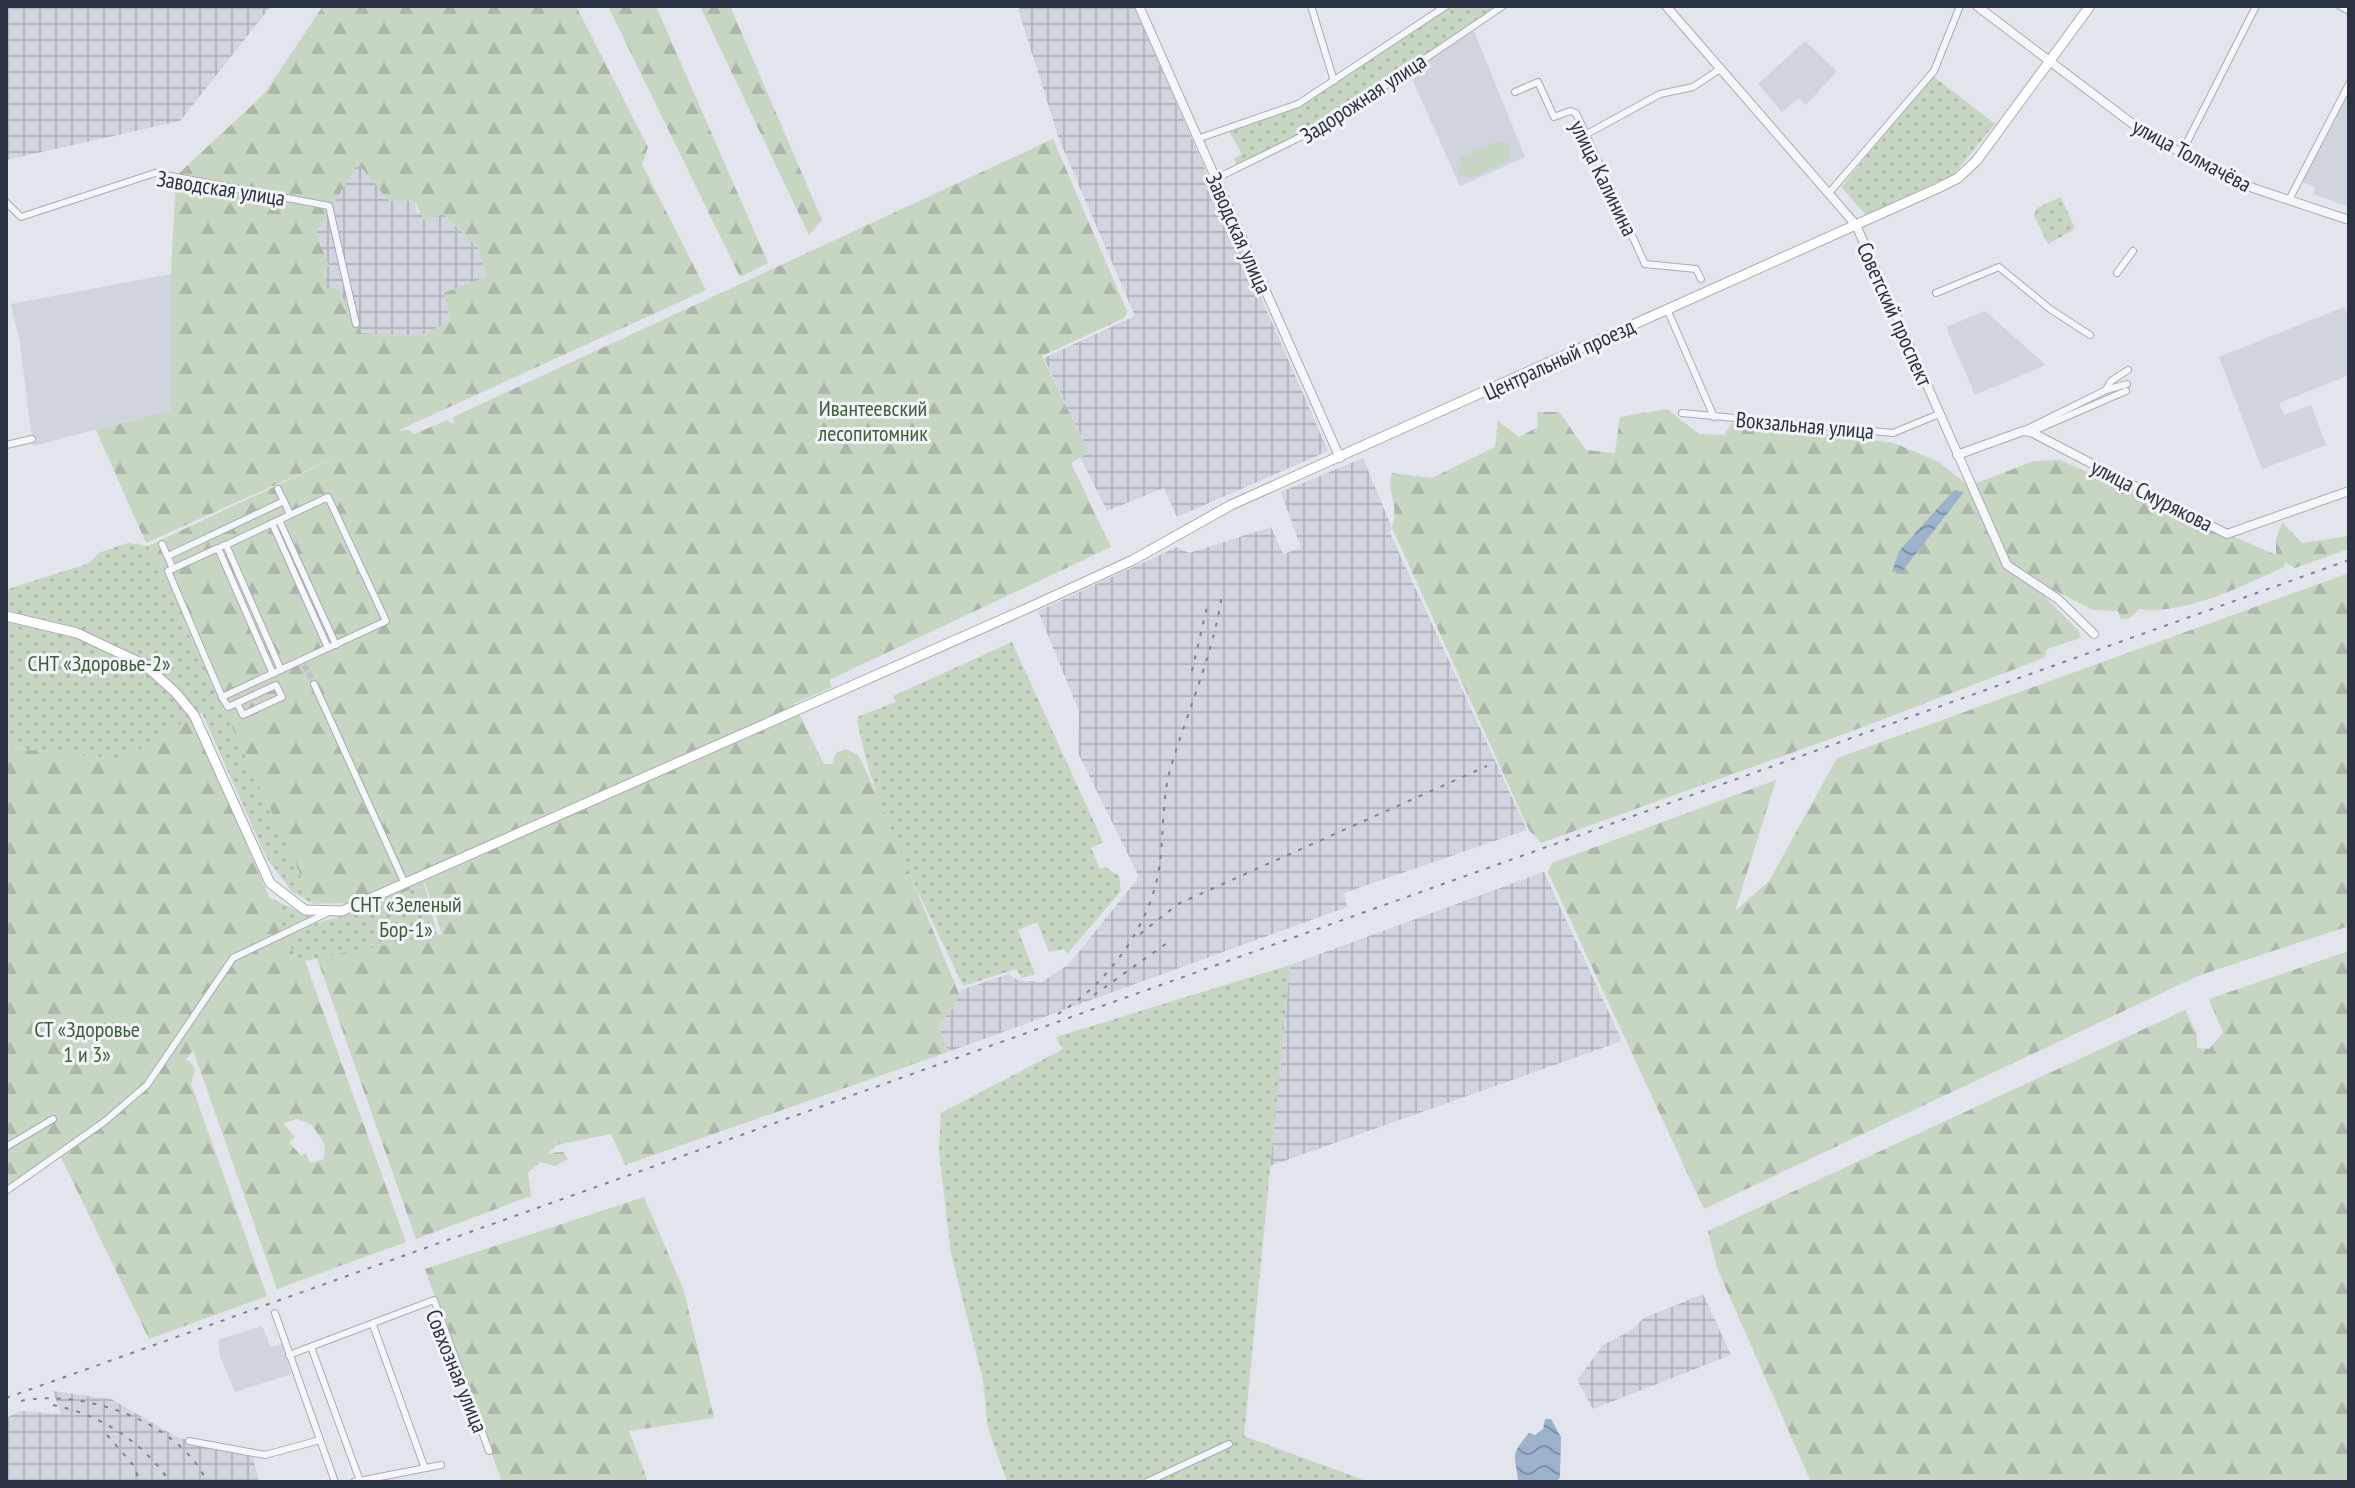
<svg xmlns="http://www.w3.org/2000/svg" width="2355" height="1488" viewBox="0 0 2355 1488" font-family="'PT Sans Narrow',sans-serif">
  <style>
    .built { fill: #d0d4dd }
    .industrial { fill: url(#industrial-grid) }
    .green { fill: url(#green-dots) }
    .forest { fill: url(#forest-firs); fill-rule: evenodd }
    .pitch { fill: #c7d5c3 }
    .water { fill: url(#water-waves) }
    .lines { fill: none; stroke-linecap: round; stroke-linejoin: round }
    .minor-tunnel { stroke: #bdc1c9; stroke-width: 6; stroke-dasharray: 6 3; stroke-linecap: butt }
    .minor-casing { stroke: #a7acb5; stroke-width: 8 }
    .tertiary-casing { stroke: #a7acb5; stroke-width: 10 }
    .secondary-casing { stroke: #a7acb5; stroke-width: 11 }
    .minor { stroke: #f5f6f9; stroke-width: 6 }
    .tertiary { stroke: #f5f6f9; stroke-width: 8 }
    .secondary { stroke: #fff; stroke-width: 9 }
    .rail { stroke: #7b8495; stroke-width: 2; stroke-dasharray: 4 8; stroke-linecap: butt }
    .labels { text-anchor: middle; stroke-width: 6; stroke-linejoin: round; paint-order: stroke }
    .street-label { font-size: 22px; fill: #2a3243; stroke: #f2f4f8 }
    .park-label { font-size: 22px; fill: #3d5f37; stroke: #f2f4f8 }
  </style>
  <defs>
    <pattern id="industrial-grid" width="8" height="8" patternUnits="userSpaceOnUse" patternTransform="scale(2)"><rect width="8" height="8" fill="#d0d4dd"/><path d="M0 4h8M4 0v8" fill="none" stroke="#b3b6bf"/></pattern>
    <pattern id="green-dots" width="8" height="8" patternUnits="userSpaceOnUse" patternTransform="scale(2)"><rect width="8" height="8" fill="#c7d5c3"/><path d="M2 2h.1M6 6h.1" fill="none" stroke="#abb7a9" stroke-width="1.8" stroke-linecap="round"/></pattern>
    <pattern id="forest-firs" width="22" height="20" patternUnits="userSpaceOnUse" patternTransform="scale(2)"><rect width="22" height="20" fill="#c7d5c3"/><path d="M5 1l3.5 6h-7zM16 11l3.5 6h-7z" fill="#abb7a9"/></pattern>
    <pattern id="water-waves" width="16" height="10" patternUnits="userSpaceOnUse" patternTransform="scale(2)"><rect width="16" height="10" fill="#9db2cb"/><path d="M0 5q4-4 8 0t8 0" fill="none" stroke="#8091a6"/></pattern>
  </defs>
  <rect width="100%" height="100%" fill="#e2e5eb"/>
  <g class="built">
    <polygon points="1474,31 1525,157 1460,186 1409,72"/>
    <polygon points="1805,41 1837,71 1806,105 1799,98 1782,112 1758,84"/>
    <polygon points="2349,86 2349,207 2313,194 2315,187 2301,181"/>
    <polygon points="171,274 171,410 33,446 20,343 11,304"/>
    <polygon points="2344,307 2349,319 2349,375 2279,403 2284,415 2311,405 2326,445 2262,469 2219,357"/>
    <polygon points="1985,311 2046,365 1975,395 1946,327"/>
    <polygon points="262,1326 271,1347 282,1344 291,1374 235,1392 220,1356 218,1340"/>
  </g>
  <g class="industrial">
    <polygon points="6,6 271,6 180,121 6,160"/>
    <polygon points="1024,6 1134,6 1328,451 1177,517 1164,488 1107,511 1080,457 1089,453 1044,358 1135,316 1059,139 1018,9"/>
    <polygon points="358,162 415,201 417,213 443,214 478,248 486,278 444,293 450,321 418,337 360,333 338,289 327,288 316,234"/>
    <polygon points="1363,458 1392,528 1389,531 1527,830 1344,893 1347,907 948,1052 939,1025 961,990 1009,974 1017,980 1042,982 1069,964 1139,877 1078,753 1079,711 1038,611 1177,547 1189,553 1271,527 1283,554 1301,548 1281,492"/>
    <polygon points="1544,872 1622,1041 1270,1166 1290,965"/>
    <polygon points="1703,1294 1731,1355 1593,1409 1577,1380 1603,1345 1630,1331 1644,1318"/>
    <polygon points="53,1391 111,1399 179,1438 252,1453 259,1482 6,1482 6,1418 20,1411 61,1414"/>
  </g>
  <g class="green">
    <polygon points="1446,6 1506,6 1337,117 1239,168 1234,159 1242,154 1229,131 1298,104"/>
    <polygon points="1933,76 1995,124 1954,174 1866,215 1841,187"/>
    <polygon points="2061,197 2075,229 2048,244 2034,215 2037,208"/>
    <polygon points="128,543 148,546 314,904 292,892 266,857 202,713 122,760 8,747 143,1000 271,898 310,917 298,928 357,912 424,883 437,935 259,970 6,1036 8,589 87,564 101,552"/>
    <path d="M1012,642L1103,842L1091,848L1100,869L1105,867L1119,876L1121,891L1067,954L1064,949L1049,952L1037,922L1018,930L1035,974L1022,978L1016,969L963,986C924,900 872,811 857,717L896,702L893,696Z"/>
    <polygon points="1290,965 1244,1436 1369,1482 1007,1482 988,1428 983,1380 951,1253 939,1152 941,1113 1063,1049 1056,1037"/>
  </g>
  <g class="forest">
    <path d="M323,6H576L648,147L642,164L706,290L397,431L408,430L414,434L447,420L454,424L453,417L1053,139L1127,311L1124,318L1042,356L1089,453L1071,463L1111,547L829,680L832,687L794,704L824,764H832L836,753L846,749L859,756L880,801L959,994L955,1005L939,1025L948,1052L625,1165L611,1134L557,1145L549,1153L563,1152L568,1159L555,1166L540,1162L528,1173L531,1196L416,1239L317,958L442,934L425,883L357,912L343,903L314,904L148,546L346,453L146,543L96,430L171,410V274L176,176L264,94ZM358,163L389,201H415L424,221L443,214L478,248L486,277L444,293L450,321L418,336L361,333L338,288H327L323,270L329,266L316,234Z"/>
    <polygon points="608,6 656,6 768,263 740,277"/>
    <polygon points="700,6 730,6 822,220 809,235"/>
    <path d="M1667,409L1699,434L1724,435L1733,422L1894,443L1939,462L1969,486L2034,461L2060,460L2276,555V539L2282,522L2302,543L2349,536V549L2295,568L2285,562L2284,567C2242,586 2186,615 2139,609L2130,618L2121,619L2118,611L2093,610L2054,590L2047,591L2045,597L2078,630L2081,638L2047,649L2044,658L1844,734L1541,843L1529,830L1392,528C1400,502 1386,495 1392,473L1432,478L1495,447L1498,421L1519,437L1538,427L1537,412H1559L1586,450L1615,453L1620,417Z"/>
    <polygon points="2349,573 2349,926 2200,975 1704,1209 1548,872 1552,863 1776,780 1735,911 1769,881 1837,758"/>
    <path d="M192,717L295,957L305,961L406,1242L277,1289L193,1050L185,1061L189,1060L195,1069L191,1084L267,1296L149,1339L57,1149L48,1163L6,1193V747L122,760ZM298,1119L312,1125L325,1145L324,1159L310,1163L306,1153L301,1156L289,1142L295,1137L283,1123Z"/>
    <polygon points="2349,951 2349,1482 1811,1482 1717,1268 1708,1231 2185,1010 2197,1034 2197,1048 2209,1049 2223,1033 2209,999"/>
    <polygon points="644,1197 684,1291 714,1418 629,1431 648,1482 502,1482 425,1269"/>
  </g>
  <polygon class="pitch" points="1498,141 1509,145 1510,159 1470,178 1460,176 1456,165 1462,157"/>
  <g class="water">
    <polygon points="1954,490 1964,492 1903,570 1892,572 1899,551"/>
    <path d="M1545,1419H1551L1561,1437L1560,1477L1557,1482H1518C1517,1457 1507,1458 1529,1433L1535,1435L1543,1429Z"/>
  </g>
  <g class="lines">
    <polyline class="minor-tunnel" points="304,665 314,684"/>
    <g class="minor-casing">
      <g id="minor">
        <polyline points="1311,6 1334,81"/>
        <polyline points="2340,6 2349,11"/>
        <polyline points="1515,92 1538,82 1554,117 1570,111 1576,113 1645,264 1696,269 1701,279"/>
        <polyline points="1585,135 1660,94 1693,87 1720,69"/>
        <polyline points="1197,139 1298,104 1446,6"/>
        <polyline points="2181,154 2256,6"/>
        <polyline points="1215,179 1331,122 1503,6"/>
        <polyline points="1829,193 1934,71 1960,6"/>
        <polyline points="2289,200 2349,84"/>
        <polyline points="6,202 21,217 155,173 329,206 356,324"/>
        <polyline points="2117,273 2133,251"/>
        <polyline points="1936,293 1999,267 2050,309 2090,335"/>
        <polyline points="1667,309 1714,417"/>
        <polyline points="2106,390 2111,381 2128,370"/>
        <polyline points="1682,413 1893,433 1939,414"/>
        <polyline points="2023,431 2106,390 2127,384"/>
        <polyline points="2031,432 2126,391"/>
        <polyline points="6,445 32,439"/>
        <polyline points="278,489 290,514"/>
        <polyline points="279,520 336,645"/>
        <polyline points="272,523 328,648"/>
        <polyline points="162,544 173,569"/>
        <polyline points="226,545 328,497 386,621 222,697 168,571 218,548 273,674"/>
        <polyline points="222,546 226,545 281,670"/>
        <polyline points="168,556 284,501"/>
        <polyline points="314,684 405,884"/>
        <polyline points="222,697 228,707 237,703 243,715 282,697 276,685 237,703"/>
        <polyline points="6,1147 53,1119"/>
        <polyline points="6,1191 104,1122 147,1085 233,958 327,913"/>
        <polyline points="275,1313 335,1482"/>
        <polyline points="373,1325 424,1466"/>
        <polyline points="311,1347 360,1481"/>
        <polyline points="289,1355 434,1300 489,1451"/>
        <polyline points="189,1441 265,1455 320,1440"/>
        <polyline points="354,1482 441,1465"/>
        <polyline points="1147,1482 1229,1444"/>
      </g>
    </g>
    <g class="tertiary-casing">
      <g id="tertiary">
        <polyline points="1139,6 1340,458"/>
        <polyline points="1666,6 1856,225 2007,565 2058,599 2094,634"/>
        <polyline points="1977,6 2150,137 2253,188 2349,220"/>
        <polyline points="1957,455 2023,431 2031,432 2227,534 2349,491"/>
      </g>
    </g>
    <g class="secondary-casing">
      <polyline id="secondary" points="6,616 77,633 145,665 175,692 194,715 270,883 305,910 342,911 1028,608 1133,560 1231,505 1938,188 1958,178 1977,160 2090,6"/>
    </g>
    <use href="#minor" class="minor"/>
    <use href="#tertiary" class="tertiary"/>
    <use href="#secondary" class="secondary"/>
    <g class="rail">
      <polyline points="1192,671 1207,607"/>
      <polyline points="1140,934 1178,904 1487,766"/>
      <polyline points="1094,995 1167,943"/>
      <path d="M1058,1014C1109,983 1154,921 1160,861C1164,831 1162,800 1170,770C1187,712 1213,655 1222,595"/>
      <polyline points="6,1398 2349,560"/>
      <path d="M21,1401C83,1388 180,1422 207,1482"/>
      <path d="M53,1405C100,1414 144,1443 170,1482"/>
      <polyline points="107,1435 134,1466 140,1482"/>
    </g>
  </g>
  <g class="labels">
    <g class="street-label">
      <text transform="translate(1363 98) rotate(-33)" y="8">Задорожная улица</text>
      <text transform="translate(2192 155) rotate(28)" y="8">улица Толмачёва</text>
      <text transform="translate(1604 178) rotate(64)" y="8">улица Калинина</text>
      <text transform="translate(221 188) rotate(9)" y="8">Заводская улица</text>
      <text transform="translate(1239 233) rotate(66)" y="8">Заводская улица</text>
      <text transform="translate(1895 314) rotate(66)" y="8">Советский проспект</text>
      <text transform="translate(1559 359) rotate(-25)" y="8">Центральный проезд</text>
      <text transform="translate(1805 425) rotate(5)" y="8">Вокзальная улица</text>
      <text transform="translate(2152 495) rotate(27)" y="8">улица Смурякова</text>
      <text transform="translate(457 1371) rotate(68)" y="8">Совхозная улица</text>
    </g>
    <g class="park-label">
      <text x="873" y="416">Ивантеевский<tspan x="873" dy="25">лесопитомник</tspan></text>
      <text x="99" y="671">СНТ «Здоровье-2»</text>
      <text x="406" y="912">СНТ «Зеленый<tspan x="406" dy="25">Бор-1»</tspan></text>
      <text x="87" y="1037">СТ «Здоровье<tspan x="87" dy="25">1 и 3»</tspan></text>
    </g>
  </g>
  <rect width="2355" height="1488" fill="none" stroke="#2a3243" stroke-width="16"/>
</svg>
